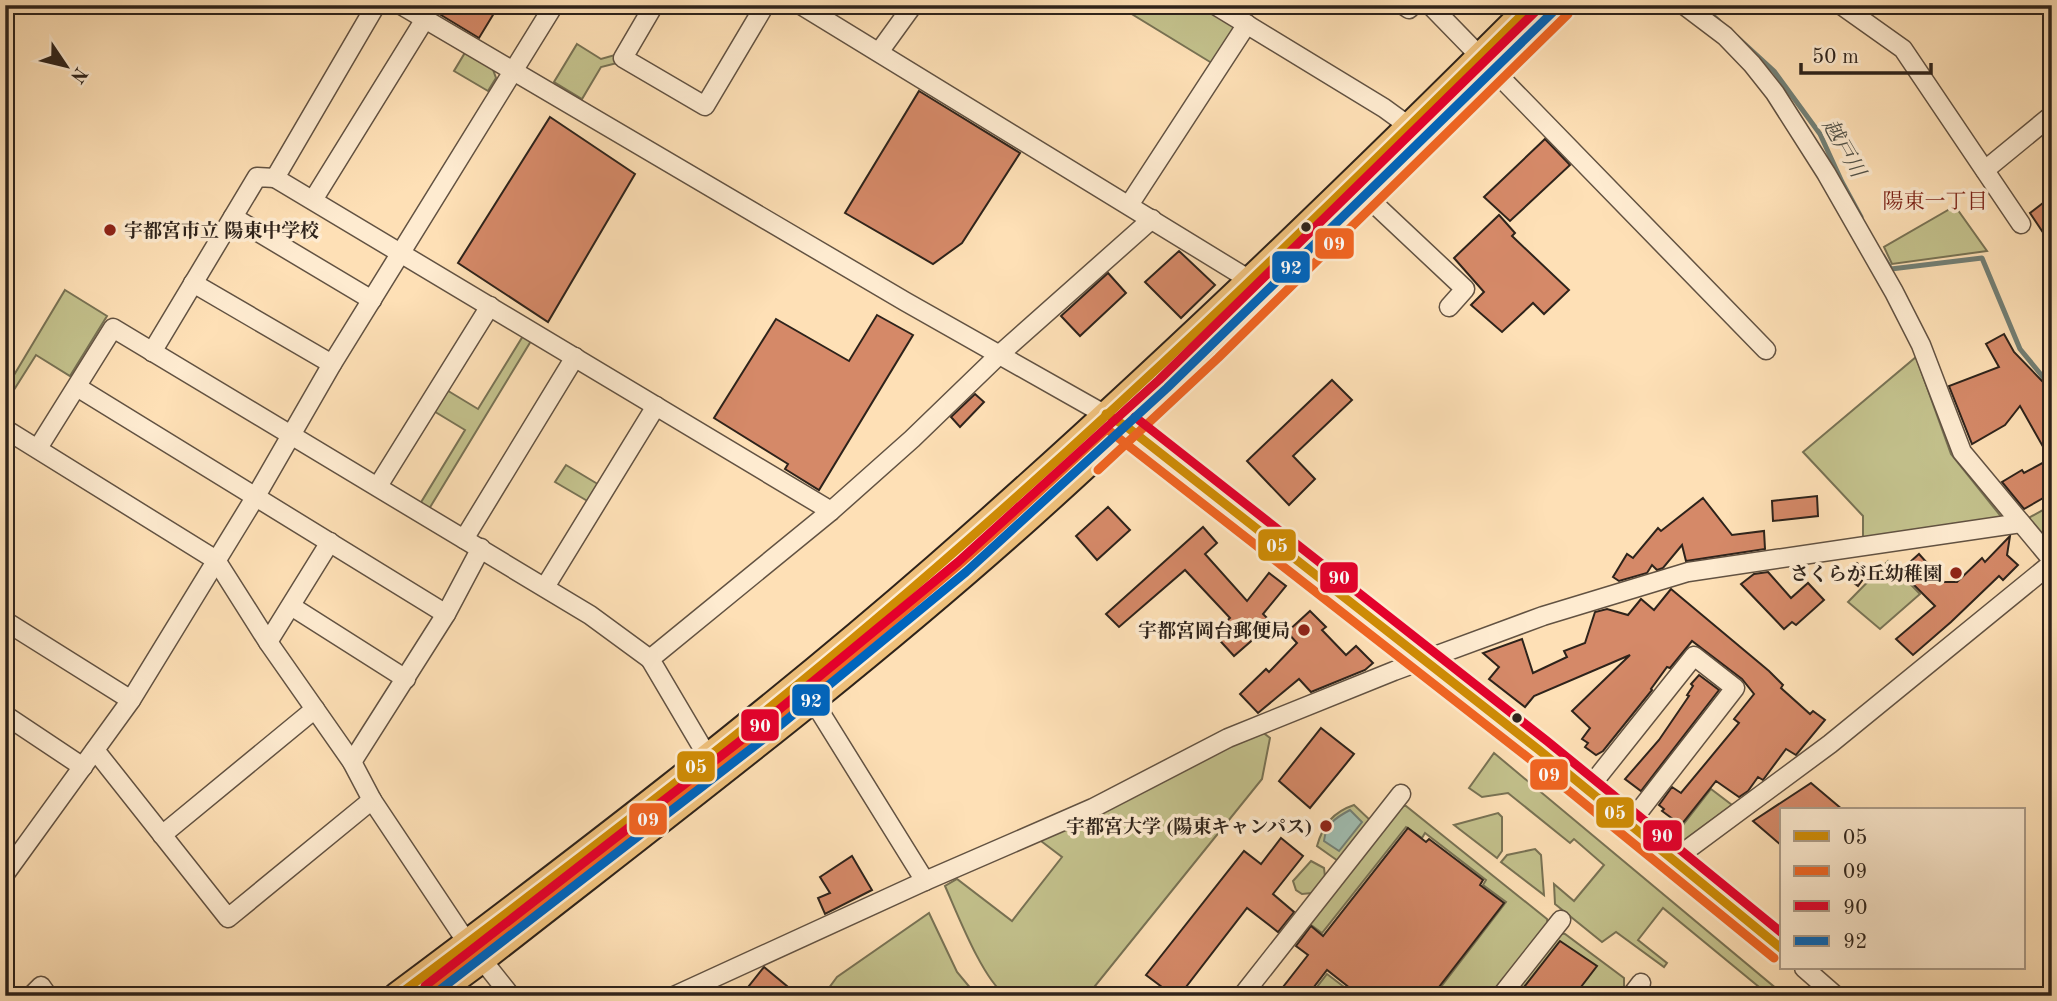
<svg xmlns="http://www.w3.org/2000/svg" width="2057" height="1001" viewBox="0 0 2057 1001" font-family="'Old Standard TT','Noto Serif JP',serif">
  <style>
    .green { fill: #c3c18c; stroke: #787254; stroke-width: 2 }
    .water { fill: #a0bdb1; stroke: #727f75; stroke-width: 2 }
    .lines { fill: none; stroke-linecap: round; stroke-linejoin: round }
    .stream { stroke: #727f75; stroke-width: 5 }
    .building { fill: #d58968; stroke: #2e231b; stroke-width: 2 }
    .minor-casing { stroke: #625242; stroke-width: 21 }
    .highway-casing { stroke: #2e231b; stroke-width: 30 }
    .minor { stroke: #feebd0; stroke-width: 18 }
    .highway { stroke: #efc07b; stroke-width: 26 }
    .bus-1-casing { stroke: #feebd0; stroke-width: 14 }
    .bus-2-casing { stroke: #feebd0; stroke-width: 14 }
    .bus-3-casing { stroke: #feebd0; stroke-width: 14 }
    .bus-4-casing { stroke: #feebd0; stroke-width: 14 }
    .bus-1 { stroke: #cf8c05; stroke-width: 9 }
    .bus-2 { stroke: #f26522; stroke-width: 9 }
    .bus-3 { stroke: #e4002b; stroke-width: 9 }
    .bus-4 { stroke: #0065bd; stroke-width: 9 }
    .bus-dot { fill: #2e231b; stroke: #feebd0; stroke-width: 2.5 }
    .poi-dot { fill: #8f2418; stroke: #feebd0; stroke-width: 2.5 }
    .labels { text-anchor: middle; stroke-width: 7; stroke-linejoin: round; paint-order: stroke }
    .poi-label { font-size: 19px; font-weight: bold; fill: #2e231b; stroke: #feebd0; text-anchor: end }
    .water-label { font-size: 21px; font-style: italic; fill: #505148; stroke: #feebd0 }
    .neighbourhood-label { font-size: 21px; fill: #7a1f14; stroke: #feebd0 }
    .line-badge { stroke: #feebd0; stroke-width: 2.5 }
    .badge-label { font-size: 19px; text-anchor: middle; font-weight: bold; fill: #fff }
  </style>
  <rect width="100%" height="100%" fill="#fee0b6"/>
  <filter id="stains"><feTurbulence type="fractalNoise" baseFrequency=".00286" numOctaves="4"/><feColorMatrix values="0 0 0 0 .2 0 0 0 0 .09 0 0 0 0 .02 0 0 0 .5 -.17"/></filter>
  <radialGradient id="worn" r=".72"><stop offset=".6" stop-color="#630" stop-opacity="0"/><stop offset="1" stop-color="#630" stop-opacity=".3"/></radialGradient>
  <g class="green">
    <polygon points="1117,5 1215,5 1239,27 1215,65"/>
    <polygon points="577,44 601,59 615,55 617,63 601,67 582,99 554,82"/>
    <polygon points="466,51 492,67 496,78 488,91 454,71"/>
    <polygon points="1955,206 1987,251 1892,264 1884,247"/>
    <polygon points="65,290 107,316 70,376 36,355 5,404 5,390"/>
    <polygon points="523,336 531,341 429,509 420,504 465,430 432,410 445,389 478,409"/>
    <polygon points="1916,357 1951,454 2003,519 1863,541 1863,516 1803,452"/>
    <polygon points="566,465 606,489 596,506 555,482"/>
    <polygon points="2052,505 2052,542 2046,546 2023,521"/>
    <polygon points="1888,561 1920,594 1880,629 1848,602"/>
    <path d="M1261,731L1270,738L1262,779L1087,996H1006C982,978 958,915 945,886L957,879L1012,921L1062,857L1037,838Z"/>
    <polygon points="1494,753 1778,990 1773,996 1770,996 1663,908 1638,940 1667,963 1664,967 1616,932 1602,942 1555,904 1554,884 1574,901 1604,865 1574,839 1570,843 1508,793 1482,797 1469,788"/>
    <polygon points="1711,789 1732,805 1679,844 1672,839"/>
    <path d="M1354,805L1370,820L1338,861L1317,846C1323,825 1333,812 1354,805Z"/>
    <polygon points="1397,806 1406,806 1547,919 1548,925 1493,996 1434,996 1506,902 1483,885 1486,880 1425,833 1422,838 1406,827 1322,933 1307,922"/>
    <polygon points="1498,813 1502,817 1502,851 1497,858 1454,825"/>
    <polygon points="1535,849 1541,855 1544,895 1501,862 1507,855"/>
    <polygon points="1311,861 1324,868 1325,877 1312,893 1302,894 1296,890 1293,881"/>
    <polygon points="929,913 957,972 977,996 823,996 837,977"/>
    <polygon points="1559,933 1565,934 1624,978 1624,990 1619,996 1509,996"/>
    <polygon points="1327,974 1356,996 1310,996"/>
  </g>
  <path class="water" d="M1350,810L1362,822L1339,851L1324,841C1326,824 1335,818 1350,810Z"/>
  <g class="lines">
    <g class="stream">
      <polyline points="1701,5 1719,21"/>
      <polyline points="1737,37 1774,71 1820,134 1842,182 1861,217"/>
      <polyline points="1883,256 1891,269 1982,258 2020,349 2052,388"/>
    </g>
  </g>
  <g class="building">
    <polygon points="447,5 499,5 479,38 441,15"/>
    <polygon points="919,91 1020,153 962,243 933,264 845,213"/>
    <polygon points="550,117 635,174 548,322 458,263"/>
    <polygon points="1545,139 1570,165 1510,221 1484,197"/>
    <polygon points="2052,196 2052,246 2030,213"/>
    <polygon points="1499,215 1515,233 1512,236 1569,290 1544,314 1533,303 1502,332 1471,305 1484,292 1454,258"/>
    <polygon points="1179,251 1215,285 1181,318 1145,282"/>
    <polygon points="1108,273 1126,293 1080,336 1061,316"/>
    <polygon points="877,315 913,335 819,490 785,469 788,464 714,418 776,319 849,361"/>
    <polygon points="2004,334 2014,352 2044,383 2052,397 2052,493 2024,509 2002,482 2022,470 2024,473 2050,459 2020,406 2005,425 1972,444 1949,386 1999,367 1986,344"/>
    <polygon points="1332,380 1352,400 1293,456 1315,479 1289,505 1247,461"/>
    <polygon points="975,394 984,402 960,427 951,417"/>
    <polygon points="1817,496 1818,516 1773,521 1772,501"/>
    <polygon points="1703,498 1732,535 1764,531 1765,549 1686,561 1682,545 1663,568 1657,570 1652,565 1647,573 1619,581 1613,577 1627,554 1633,558 1658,528 1661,531"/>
    <polygon points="1108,507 1130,530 1097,560 1076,536"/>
    <polygon points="1203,527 1217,543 1205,554 1247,601 1269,573 1286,586 1263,614 1272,623 1234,656 1213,633 1230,618 1185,570 1119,627 1106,614"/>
    <polygon points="2010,536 2007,555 2018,565 2003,580 1999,576 1951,622 1913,655 1896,639 1935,606 1900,571 1919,554 1944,582 1957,582 1982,558 1985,562"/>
    <polygon points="1857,563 1869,571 1858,586 1845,576"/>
    <polygon points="1768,572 1791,598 1808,583 1824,600 1796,625 1792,622 1784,629 1741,584 1754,574"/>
    <polygon points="1671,589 1769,671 1783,685 1781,688 1810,714 1813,711 1825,720 1796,755 1786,749 1763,780 1758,777 1748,791 1739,797 1716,781 1681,825 1662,811 1664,809 1659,805 1672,787 1681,793 1739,723 1734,719 1754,694 1742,679 1692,641 1670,668 1667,667 1651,689 1652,690 1603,751 1596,755 1585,747 1588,743 1582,739 1590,728 1572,711 1630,655 1534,696 1525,707 1489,679 1499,667 1483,653 1522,639 1533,673 1567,657 1564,651 1585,643 1595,612 1607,609 1628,615 1641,599 1654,610"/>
    <polygon points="1310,611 1326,627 1322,630 1346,655 1356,646 1373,663 1365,670 1311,692 1299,679 1258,713 1240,694 1266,669 1269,672 1297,643 1287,632"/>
    <polygon points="1699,675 1719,690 1641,791 1625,779 1659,740 1689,696 1687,695 1693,686 1691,684"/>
    <polygon points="1321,728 1354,754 1310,808 1279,781"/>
    <polygon points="1811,783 1843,810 1782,810 1782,846 1753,821"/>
    <polygon points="1408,828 1426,842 1429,839 1483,880 1480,885 1504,903 1432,996 1360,996 1327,970 1307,996 1276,996 1308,955 1296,946 1311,926 1323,936"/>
    <polygon points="1281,838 1303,856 1273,894 1294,912 1278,932 1247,908 1179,996 1174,996 1146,975 1244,851 1261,864"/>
    <polygon points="852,856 872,890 825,914 818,898 830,893 820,877"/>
    <polygon points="1560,941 1597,966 1574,996 1517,996"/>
    <polygon points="764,967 788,987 781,996 741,996"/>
  </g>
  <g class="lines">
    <g class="minor-casing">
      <g id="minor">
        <polyline points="376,5 275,178 831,511"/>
        <polyline points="401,5 906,302 1127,427 1376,625 1676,858 1782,949"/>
        <polyline points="654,5 623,58 705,106 765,5"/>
        <polyline points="801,5 1258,285"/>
        <polyline points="1215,5 1384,108 1417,132"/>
        <polyline points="1403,5 1409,9 1413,5"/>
        <polyline points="1430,5 1766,350"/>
        <polyline points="1684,5 1725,36 1752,64 1775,93 1826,173 1894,292 1921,345 1962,452 2052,560"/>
        <polyline points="1841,5 1903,49 2021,224"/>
        <polyline points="879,52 913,5"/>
        <polyline points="1985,170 2052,115"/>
        <polyline points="1366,196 1465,289 1449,307"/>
        <polyline points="313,200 425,19"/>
        <polyline points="1129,205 1247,24"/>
        <polyline points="233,217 372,300"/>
        <polyline points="193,283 332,364"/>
        <polyline points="152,352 257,177 275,178"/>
        <polyline points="77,387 446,614"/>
        <polyline points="5,429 216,560 268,642 352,762 372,800"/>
        <polyline points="38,448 113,328 590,615 650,659"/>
        <polyline points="378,486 490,306"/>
        <polyline points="464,539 575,357"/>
        <polyline points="545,587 656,406"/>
        <polyline points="291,606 406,679"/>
        <polyline points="5,621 131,700"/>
        <polyline points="268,642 330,542"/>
        <polyline points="807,691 925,881"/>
        <polyline points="5,715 83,767"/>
        <polyline points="95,750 228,918 372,800 460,932 511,996"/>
        <polyline points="352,762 446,614 481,548"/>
        <polyline points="712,764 650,659 831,511 912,439 1000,354 1152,219"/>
        <polyline points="1588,789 1694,656 1735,688 1630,823"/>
        <polyline points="162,835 315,709"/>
        <polyline points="1676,858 1830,744 2052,563"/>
        <polyline points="5,874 131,700 256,496 332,364 554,5"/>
        <polyline points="1804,968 1836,996"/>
        <polyline points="31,996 41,986 48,996"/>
        <polyline points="674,996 925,881 1093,808 1228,738 1394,671 1543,616 1688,572 2021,523"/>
        <polyline points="1242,996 1401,794"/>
        <polyline points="1501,996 1561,920"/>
        <polyline points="1631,996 1641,983"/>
      </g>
    </g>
    <g class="highway-casing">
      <g id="highway">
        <path d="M397,996C580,859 765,717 937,567C1142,388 1339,198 1532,5"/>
        <path d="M432,996L481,960C667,814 857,671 1033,513C1215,350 1383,173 1560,5"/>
      </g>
    </g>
    <use href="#minor" class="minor"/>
    <use href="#highway" class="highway"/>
    <g class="bus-1-casing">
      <g id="bus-1">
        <polyline points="1106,414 1127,427 1539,750 1782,949"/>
        <path d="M397,996C559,874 720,752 874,621C1103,427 1319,217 1532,5"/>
      </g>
    </g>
    <g class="bus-2-casing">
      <g id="bus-2">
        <polyline points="1098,470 1218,358 1568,14"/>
        <path d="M418,996C603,856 787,713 963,561C1012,518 1059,473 1107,429L1531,760L1774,958"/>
      </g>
    </g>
    <g class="bus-3-casing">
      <g id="bus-3">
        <polyline points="1135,417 1547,741 1782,933"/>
        <polyline points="425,986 753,731 958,562 1159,380 1542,5"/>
      </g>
    </g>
    <g class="bus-4-casing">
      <polyline id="bus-4" points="432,996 761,741 966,572 1167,388 1560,5"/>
    </g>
    <use href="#bus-1" class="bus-1"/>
    <use href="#bus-2" class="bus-2"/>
    <use href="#bus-3" class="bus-3"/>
    <use href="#bus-4" class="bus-4"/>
  </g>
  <g class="bus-dot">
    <circle cx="1306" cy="227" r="6"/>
    <circle cx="1517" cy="718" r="6"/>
  </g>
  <g class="poi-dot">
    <circle cx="110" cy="230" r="7"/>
    <circle cx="1956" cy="573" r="7"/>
    <circle cx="1304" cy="630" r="7"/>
    <circle cx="1326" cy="826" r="7"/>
  </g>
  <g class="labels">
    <g class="poi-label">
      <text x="124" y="237" text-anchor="start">宇都宮市立 陽東中学校</text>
      <text x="1942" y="580">さくらが丘幼稚園</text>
      <text x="1290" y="637">宇都宮岡台郵便局</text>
      <text x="1312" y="833">宇都宮大学 (陽東キャンパス)</text>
    </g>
    <g class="water-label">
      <text transform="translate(1844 148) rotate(60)" y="7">越戸川</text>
    </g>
    <g class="neighbourhood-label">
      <text x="1935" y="208">陽東一丁目</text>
    </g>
  </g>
  <g class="line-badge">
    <rect x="1314" y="227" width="41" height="33" rx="7" fill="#f26522"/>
    <rect x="1271" y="250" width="40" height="34" rx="7" fill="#0065bd"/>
    <rect x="1257" y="528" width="40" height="34" rx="7" fill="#cf8c05"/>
    <rect x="1319" y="561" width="40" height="33" rx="7" fill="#e4002b"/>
    <rect x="791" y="683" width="40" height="34" rx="7" fill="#0065bd"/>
    <rect x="740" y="708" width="40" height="34" rx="7" fill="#e4002b"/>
    <rect x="676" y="750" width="40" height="33" rx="7" fill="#cf8c05"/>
    <rect x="1529" y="758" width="40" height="33" rx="7" fill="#f26522"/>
    <rect x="1595" y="796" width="40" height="33" rx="7" fill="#cf8c05"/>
    <rect x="628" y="802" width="40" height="34" rx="7" fill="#f26522"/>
    <rect x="1642" y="819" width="41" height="33" rx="7" fill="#e4002b"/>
  </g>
  <g class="badge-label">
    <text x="1334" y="250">09</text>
    <text x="1291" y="274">92</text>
    <text x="1277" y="552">05</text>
    <text x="1339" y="584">90</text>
    <text x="811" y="707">92</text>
    <text x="760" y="732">90</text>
    <text x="696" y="773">05</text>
    <text x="1549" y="781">09</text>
    <text x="1615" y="819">05</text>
    <text x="648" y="826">09</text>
    <text x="1662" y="842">90</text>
  </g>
  <rect width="2057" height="1001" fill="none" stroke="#fee0b6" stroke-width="28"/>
  <rect x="7" y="7" width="2043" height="987" fill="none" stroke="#2e231b" stroke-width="3.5"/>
  <rect x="14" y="14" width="2029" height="973" fill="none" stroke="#2e231b" stroke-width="2"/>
  <rect x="1780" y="808" width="245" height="161" fill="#feebd0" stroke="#ab9b88" stroke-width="2"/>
  <rect x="1794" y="831" width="35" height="10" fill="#cf8c05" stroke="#ab9b88" stroke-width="2"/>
  <text x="1843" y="844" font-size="21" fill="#2e231b">05</text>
  <rect x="1794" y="866" width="35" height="10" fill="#f26522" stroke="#ab9b88" stroke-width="2"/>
  <text x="1843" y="878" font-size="21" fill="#2e231b">09</text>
  <rect x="1794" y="901" width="35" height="10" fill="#e4002b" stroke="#ab9b88" stroke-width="2"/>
  <text x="1843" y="914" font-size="21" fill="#2e231b">90</text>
  <rect x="1794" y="936" width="35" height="10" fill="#0065bd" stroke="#ab9b88" stroke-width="2"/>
  <text x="1843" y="948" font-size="21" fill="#2e231b">92</text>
  <g transform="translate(66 66) rotate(125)" stroke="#feebd0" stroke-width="5" paint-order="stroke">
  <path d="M0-5L12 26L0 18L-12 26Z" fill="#2e231b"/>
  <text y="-10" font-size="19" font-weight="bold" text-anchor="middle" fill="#2e231b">N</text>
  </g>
  <path d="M1801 63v10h130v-10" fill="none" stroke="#2e231b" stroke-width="3.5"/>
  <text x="1812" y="63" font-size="21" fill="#2e231b" stroke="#feebd0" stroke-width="5" paint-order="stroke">50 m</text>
  <rect width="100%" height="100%" filter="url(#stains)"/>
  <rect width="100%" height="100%" fill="url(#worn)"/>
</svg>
